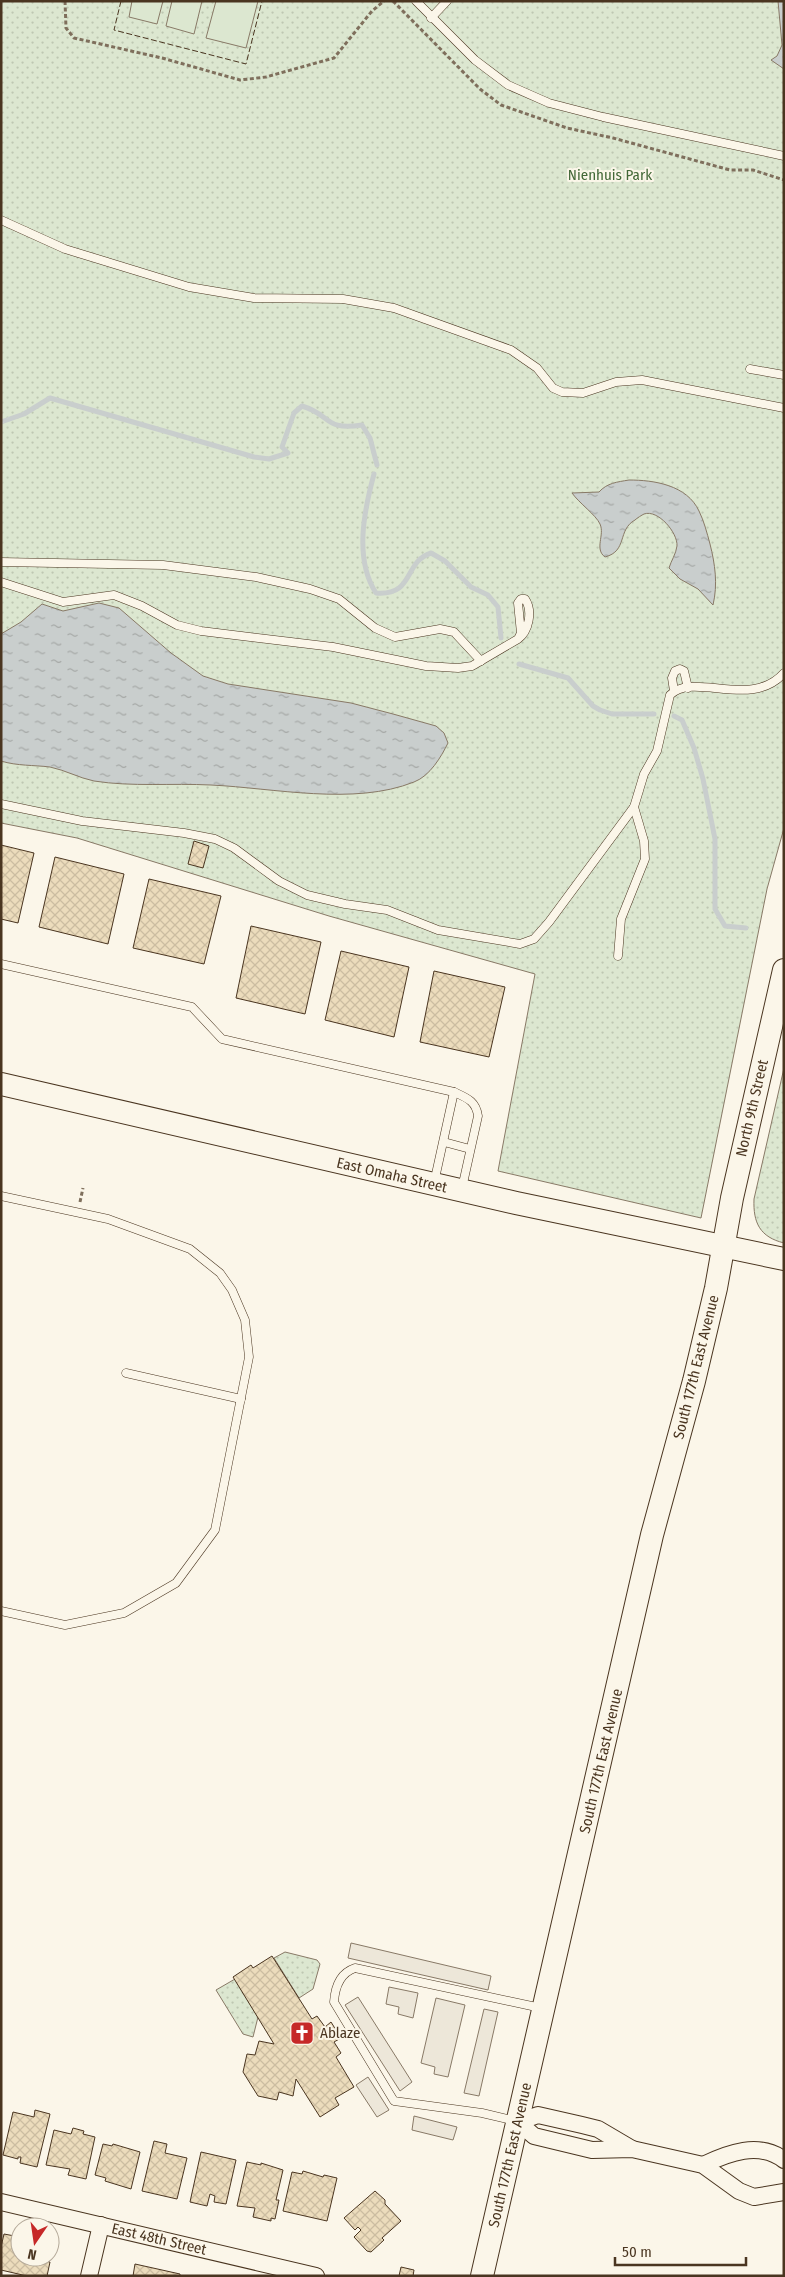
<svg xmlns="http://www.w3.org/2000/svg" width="785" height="2277" viewBox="0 0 785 2277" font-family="'Fira Sans Condensed',sans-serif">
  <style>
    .grass { fill: url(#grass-dots); stroke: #887966 }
    .pitch { fill: #dce7d0; stroke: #887966 }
    .parking { fill: #ede7d9; stroke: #887966 }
    .water { fill: url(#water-ripples); stroke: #887966 }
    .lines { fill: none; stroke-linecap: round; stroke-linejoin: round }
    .stream { stroke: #c9cecd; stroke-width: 5 }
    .building { fill: url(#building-cross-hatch); stroke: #4a3520 }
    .lane-casing { stroke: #4a3520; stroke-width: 9 }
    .street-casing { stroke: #4a3520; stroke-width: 18 }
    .secondary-casing { stroke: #4a3520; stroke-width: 24 }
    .path { stroke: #7f6f5c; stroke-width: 3; stroke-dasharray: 4 2.5; stroke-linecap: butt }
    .lane { stroke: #fbf6e9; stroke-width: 8 }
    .street { stroke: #fbf6e9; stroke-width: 16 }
    .secondary { stroke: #fbf6e9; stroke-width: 22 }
    .fence { stroke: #4a3520; stroke-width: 1; stroke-dasharray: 6 2.5; stroke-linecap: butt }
    .labels { text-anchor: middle; stroke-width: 4; stroke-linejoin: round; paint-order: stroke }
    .park-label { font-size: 15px; fill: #436837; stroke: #fbf6e9 }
    .street-label { font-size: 15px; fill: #4a3520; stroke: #fbf6e9 }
    .poi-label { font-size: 15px; fill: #4a3520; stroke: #fbf6e9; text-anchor: start }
  </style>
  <defs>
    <pattern id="grass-dots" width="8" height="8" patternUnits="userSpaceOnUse" patternTransform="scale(1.25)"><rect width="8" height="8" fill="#dce7d0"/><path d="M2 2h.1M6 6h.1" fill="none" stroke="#bec7b2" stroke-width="1.8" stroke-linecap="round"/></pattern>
    <pattern id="water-ripples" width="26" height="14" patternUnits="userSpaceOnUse" patternTransform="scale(1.25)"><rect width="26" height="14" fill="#c9cecd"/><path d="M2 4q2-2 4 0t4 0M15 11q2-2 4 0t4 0" fill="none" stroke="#a5a8a6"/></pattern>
    <pattern id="building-cross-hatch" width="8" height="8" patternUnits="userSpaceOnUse" patternTransform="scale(1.25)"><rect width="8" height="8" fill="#ecdcbc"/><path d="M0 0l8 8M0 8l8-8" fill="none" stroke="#ccbda1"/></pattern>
  </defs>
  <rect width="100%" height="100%" fill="#fbf6e9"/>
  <g class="grass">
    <polygon points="1,1 784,1 784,828 767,889 701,1218 498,1171 535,974 329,916 77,838 1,823"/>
    <path d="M784,1068V1243C760,1237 753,1223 754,1199Z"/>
    <polygon points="285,1952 317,1960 320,1964 313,1989 299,1998 274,1958"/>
    <polygon points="235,1979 258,2017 253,2037 243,2034 216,1990"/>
  </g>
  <g class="pitch">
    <polygon points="132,1 163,1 157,24 129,17"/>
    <polygon points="172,1 202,1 194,34 166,26"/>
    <polygon points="216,1 258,1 246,48 206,38"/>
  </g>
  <g class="parking">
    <polygon points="351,1943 491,1976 488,1990 348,1958"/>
    <polygon points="389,1987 418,1993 413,2018 398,2014 399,2007 386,2004"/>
    <polygon points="358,1997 412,2082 400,2091 345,2005"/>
    <polygon points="436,1998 465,2005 448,2077 434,2074 435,2067 421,2063"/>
    <polygon points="484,2009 498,2012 479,2096 464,2093"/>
    <polygon points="368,2077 389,2110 377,2117 356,2085"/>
    <polygon points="414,2116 457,2127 453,2140 412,2130"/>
  </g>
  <g class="water">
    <polygon points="778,1 784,1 784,69 771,60 777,56 782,45"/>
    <path d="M629,480C654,480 687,485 699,511C704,521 707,533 710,544C715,564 718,584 713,605L698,589L680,579L669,568C671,561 676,554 677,546C678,533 658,509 644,514C642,515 637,518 635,520C617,530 628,551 605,557C594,549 605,535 600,524C596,515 579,503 572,493L599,492C607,483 617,482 629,480Z"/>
    <path d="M99,603L119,608L171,653L203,676L228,684L351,703L393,714L436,726L444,733L448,743C441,757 430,776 414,782C354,806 274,788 211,785C172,783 132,787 94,781C79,778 65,770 50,767C34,765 17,766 1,761V634L21,622L42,604L63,611Z"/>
  </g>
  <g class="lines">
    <g class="stream">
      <path d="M1,422L24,414L50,398L254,457L269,459L288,453L282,447L294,413L302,406C332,415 324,431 362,425L370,438L377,465"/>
      <path d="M374,474C364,511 354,559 376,593C415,596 403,562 431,553L445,561L471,587L488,595L498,607L501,638"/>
      <polyline points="519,664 568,678 593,706 600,710 612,714 654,714"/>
      <polyline points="674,716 682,720 694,748 703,779 715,839 715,909 725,926 746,928"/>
    </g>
  </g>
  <g class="building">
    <polygon points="194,841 209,846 203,868 188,864"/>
    <polygon points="1,845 34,853 18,923 1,919"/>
    <polygon points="55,857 124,874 108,944 39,927"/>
    <polygon points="149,879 221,896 204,964 133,948"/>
    <polygon points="251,926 321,942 305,1014 236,998"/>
    <polygon points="341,951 409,967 394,1037 325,1020"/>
    <polygon points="434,971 505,987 489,1057 420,1042"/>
    <polygon points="272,1956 312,2019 317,2016 325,2027 331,2022 341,2038 334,2042 341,2053 336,2057 354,2087 335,2098 339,2105 320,2117 296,2079 293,2096 279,2092 277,2100 258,2096 243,2072 247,2054 255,2055 259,2041 274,2044 233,1977 251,1965 253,1968"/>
    <polygon points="35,2110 50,2114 37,2167 20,2163 21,2157 18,2157 18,2159 3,2155 13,2112 34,2117"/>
    <polygon points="73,2128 84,2131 83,2134 95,2137 86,2179 68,2175 70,2169 46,2165 54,2130 71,2134"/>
    <polygon points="154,2141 167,2144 165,2153 187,2158 177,2199 142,2191"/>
    <polygon points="103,2144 112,2146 113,2144 140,2152 131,2189 105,2181 106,2178 95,2175"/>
    <polygon points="201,2152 236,2160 226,2204 214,2202 215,2196 210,2194 207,2206 190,2202"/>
    <polygon points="247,2162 261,2165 261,2163 283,2170 276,2200 279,2200 275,2219 271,2218 271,2221 253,2217 255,2208 237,2206"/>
    <polygon points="303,2171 323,2177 324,2175 337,2178 327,2221 283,2211 292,2172 302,2174"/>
    <polygon points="375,2191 385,2200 385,2204 401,2221 382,2238 384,2240 371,2252 367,2251 354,2237 361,2230 358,2227 355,2230 344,2218"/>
    <polygon points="4,2234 20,2237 20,2257 46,2257 42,2257 42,2260 50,2262 47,2276 27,2276 1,2270 1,2247"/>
    <polygon points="135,2264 180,2274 180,2276 133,2276"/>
    <polygon points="401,2267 414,2270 413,2276 399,2276"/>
  </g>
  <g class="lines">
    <g class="lane-casing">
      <g id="lane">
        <polyline points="416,1 475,60 508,85 549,103 603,117 784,156"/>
        <polyline points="431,18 447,1"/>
        <polyline points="1,220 65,249 189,287 254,298 343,299 394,308 511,350 537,368 553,388 562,392 583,393 616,382 642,380 784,408"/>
        <polyline points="750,369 784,375"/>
        <polyline points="1,562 163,565 256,577 310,589 339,599 375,628 395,637 440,629 454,632 481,661"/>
        <path d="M1,582L63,602L114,595L142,606L177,625L201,631L333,647L426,666L458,668L472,666L518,639C529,631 533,611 525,599H521L518,603L521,633L518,639"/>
        <polyline points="674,691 672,678 675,671 680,669 684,671 688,688"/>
        <path d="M1,804L82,821L184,833L215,839L234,848L279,881L307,895L345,904L387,910L438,930L520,944L534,939L549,922L634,807L644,774L657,751L670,695C694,671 751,710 784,673"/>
        <polyline points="618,956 621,919 645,859 644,841 634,807"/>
        <path d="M1,964L192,1007L222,1039L454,1092C467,1098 476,1101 478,1116L462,1188"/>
        <polyline points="444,1142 470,1149"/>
        <polyline points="434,1183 454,1092"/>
        <polyline points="1,1196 108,1219 190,1249 220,1273 232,1290 245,1320 249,1357 215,1530 176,1583 124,1613 65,1625 1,1611"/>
        <polyline points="126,1373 241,1399"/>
        <path d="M516,2121L482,2113L394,2101L334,2002C335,1987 340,1973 355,1968L541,2008"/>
      </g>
    </g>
    <g class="street-casing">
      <g id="street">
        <polyline points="518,2122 534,2136 592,2150 632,2149 703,2165 739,2191 754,2197 784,2192"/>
        <polyline points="518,2122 538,2115 582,2125 598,2129 632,2149"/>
        <path d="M703,2165C728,2153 759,2141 784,2160"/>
        <polyline points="1,2202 316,2276"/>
        <polyline points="89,2276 101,2225"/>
      </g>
    </g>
    <g class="secondary-casing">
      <g id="secondary">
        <polyline points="1,1084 516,1203 784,1259"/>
        <polyline points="482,2276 652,1535 694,1381 716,1288 732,1198 784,970"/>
      </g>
    </g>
    <g class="path">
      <polyline points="65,1 66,28 74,38 162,58 240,80 266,77 334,58 372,11 384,1"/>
      <polyline points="393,1 480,89 501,105 567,128 613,138 730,170 753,170 784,180"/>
      <polyline points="80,1202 83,1188"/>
    </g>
    <use href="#lane" class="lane"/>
    <use href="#street" class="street"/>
    <use href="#secondary" class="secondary"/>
    <polyline class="fence" points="121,1 114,30 246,64 262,1"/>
  </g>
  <defs>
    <g id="church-square" transform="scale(1.25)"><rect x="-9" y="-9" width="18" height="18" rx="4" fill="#c62828" stroke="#fbf6e9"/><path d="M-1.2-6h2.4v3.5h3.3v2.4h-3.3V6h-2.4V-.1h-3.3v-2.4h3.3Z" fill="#fff"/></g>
  </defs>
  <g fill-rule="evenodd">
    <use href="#church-square" x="302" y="2033"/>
  </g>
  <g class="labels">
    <g class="park-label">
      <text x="610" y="180">Nienhuis Park</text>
    </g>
    <g class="street-label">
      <text transform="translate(752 1108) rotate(-77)" y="5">North 9th Street</text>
      <text transform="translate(392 1175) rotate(13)" y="5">East Omaha Street</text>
      <text transform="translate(696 1367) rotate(-76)" y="5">South 177th East Avenue</text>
      <text transform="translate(601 1761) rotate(-77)" y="5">South 177th East Avenue</text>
      <text transform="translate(510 2155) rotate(-77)" y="5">South 177th East Avenue</text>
      <text transform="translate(159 2239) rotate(13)" y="5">East 48th Street</text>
    </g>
    <g class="poi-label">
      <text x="320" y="2038">Ablaze</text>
    </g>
  </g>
  <rect width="785" height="2277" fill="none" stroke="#4a3520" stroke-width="5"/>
  <g transform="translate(35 2242) rotate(193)"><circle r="24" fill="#fbf6e9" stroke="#b4a999"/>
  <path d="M0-4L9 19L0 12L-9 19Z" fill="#c62828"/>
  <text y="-8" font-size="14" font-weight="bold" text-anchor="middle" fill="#4a3520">N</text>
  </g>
  <path d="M615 2257v8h131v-8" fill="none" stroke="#4a3520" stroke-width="2.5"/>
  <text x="622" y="2257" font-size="15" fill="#4a3520" stroke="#fbf6e9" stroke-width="4" paint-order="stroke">50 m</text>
</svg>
